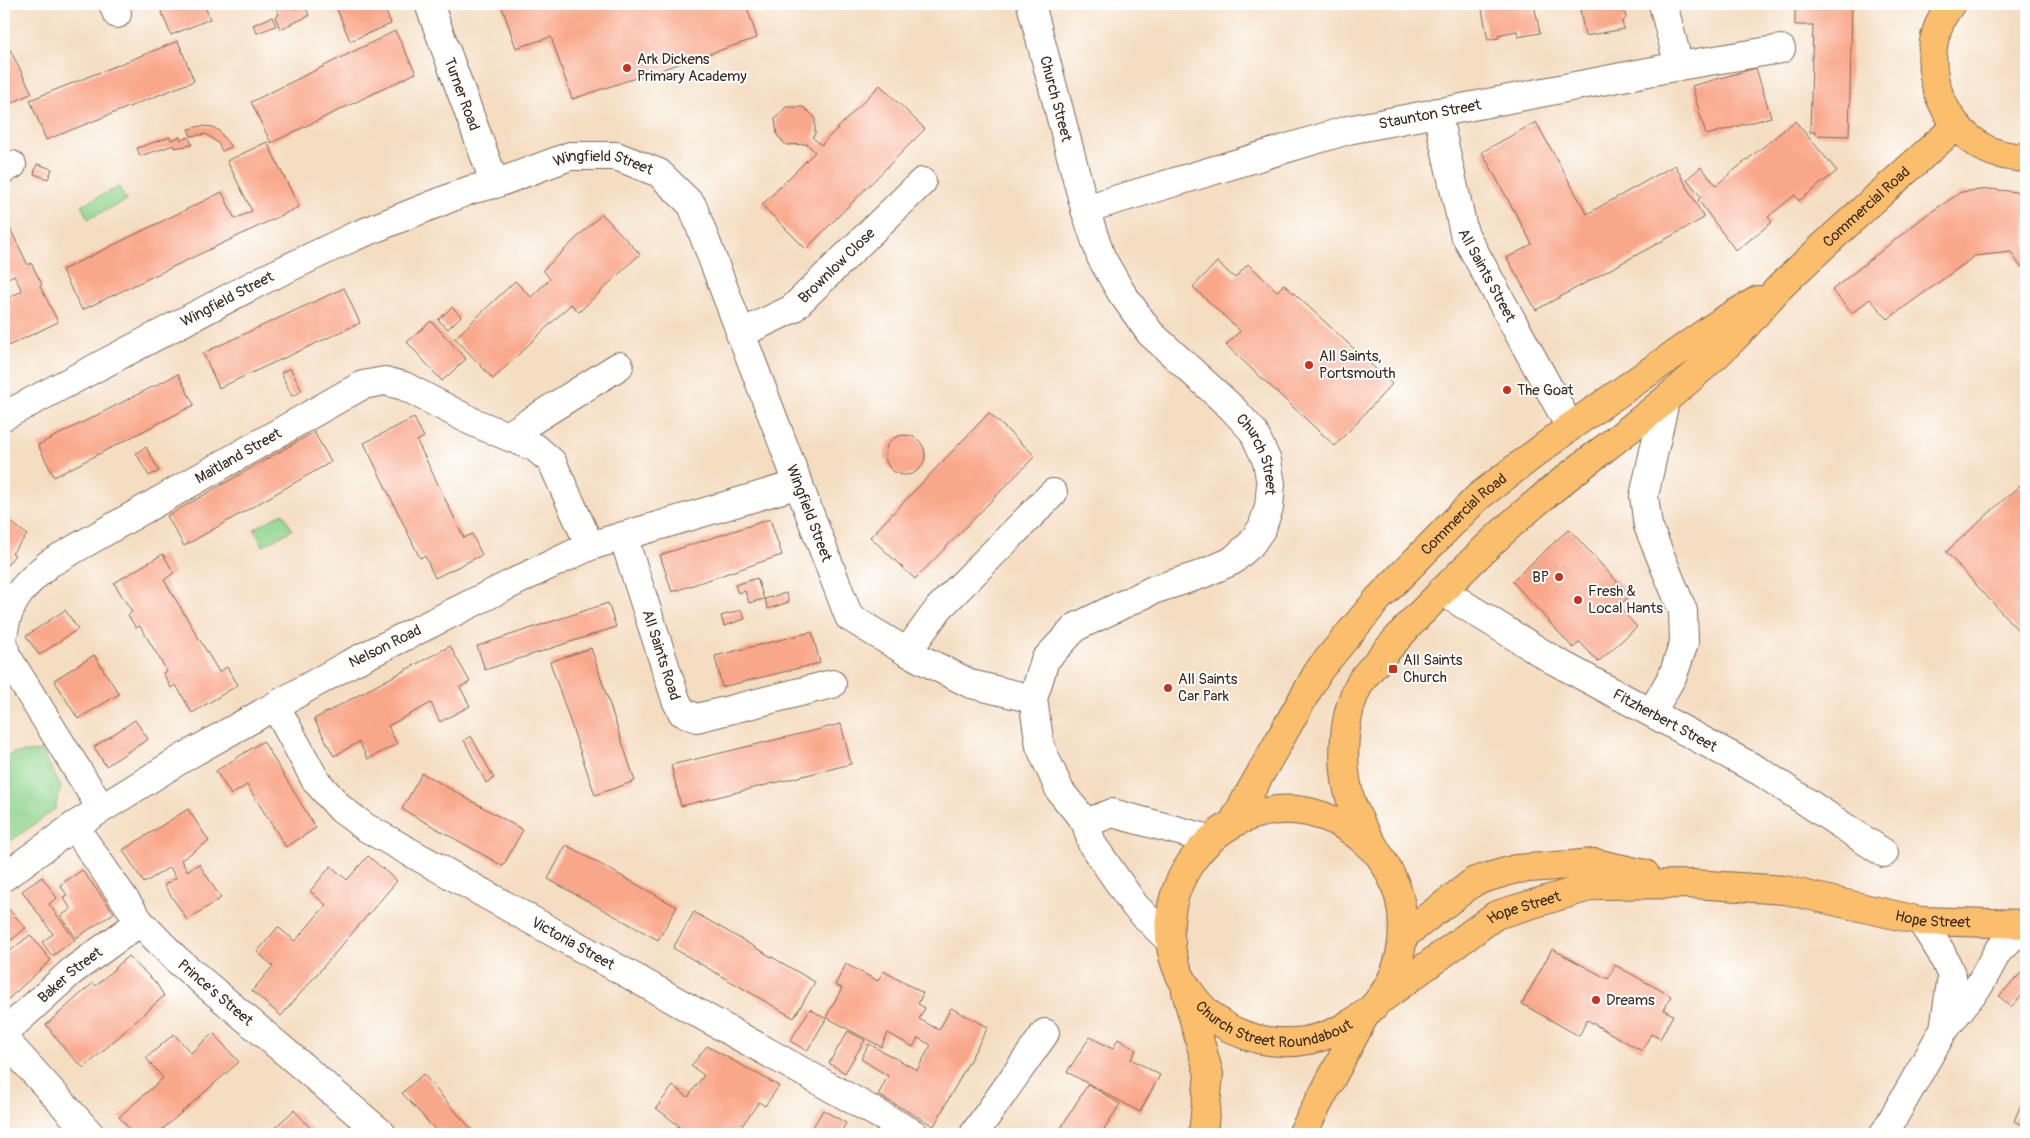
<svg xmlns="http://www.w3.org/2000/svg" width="2030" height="1138" viewBox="0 0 2030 1138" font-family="Pangolin,sans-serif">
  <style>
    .green { fill: #91d48d; stroke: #667f56 }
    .building { fill: #f9a78a }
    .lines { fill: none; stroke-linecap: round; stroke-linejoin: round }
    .minor-casing { stroke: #7c6957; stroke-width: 30 }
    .primary-casing { stroke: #7c6957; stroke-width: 30 }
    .minor { stroke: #fff; stroke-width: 28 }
    .primary { stroke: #fabe6d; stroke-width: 28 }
    .poi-dot { fill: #c8321e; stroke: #fff; stroke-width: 2 }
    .labels { text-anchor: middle; stroke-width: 4; stroke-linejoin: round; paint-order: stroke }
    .poi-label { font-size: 15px; fill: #3b2a1e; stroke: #fff; text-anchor: start }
    .street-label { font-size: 15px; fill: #3b2a1e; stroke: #fff }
  </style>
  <rect width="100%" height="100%" fill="#fff"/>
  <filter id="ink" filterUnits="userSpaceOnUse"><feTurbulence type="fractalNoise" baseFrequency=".02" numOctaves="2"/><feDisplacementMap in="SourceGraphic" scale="10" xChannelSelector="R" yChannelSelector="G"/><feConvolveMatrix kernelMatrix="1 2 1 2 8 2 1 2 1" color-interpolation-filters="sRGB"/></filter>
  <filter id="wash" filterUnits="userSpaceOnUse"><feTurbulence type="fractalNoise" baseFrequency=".0096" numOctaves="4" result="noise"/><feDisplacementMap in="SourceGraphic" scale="20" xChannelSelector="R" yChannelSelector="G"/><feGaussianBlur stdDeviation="1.12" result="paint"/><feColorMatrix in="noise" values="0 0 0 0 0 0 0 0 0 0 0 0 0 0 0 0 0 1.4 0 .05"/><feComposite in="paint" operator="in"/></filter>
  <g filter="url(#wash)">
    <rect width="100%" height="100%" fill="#f4ddc1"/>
    <g class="green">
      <polygon points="119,187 126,201 88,219 81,205"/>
      <polygon points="283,513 292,530 263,546 254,529"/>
      <polygon points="42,751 61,787 55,809 4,846 4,759 13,753"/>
    </g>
    <g id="blocks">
      <g class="building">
        <polygon points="158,4 204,4 210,19 171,35"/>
        <polygon points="278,4 291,4 294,9 305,5 309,16 280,29 275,17 279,15 276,7 279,6"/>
        <polygon points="335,4 383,4 391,24 350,41"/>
        <polygon points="501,4 746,4 757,38 572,99 551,37 516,48"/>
        <polygon points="1481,4 1534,4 1540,33 1518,37 1517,31 1498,35 1499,38 1488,40"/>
        <polygon points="1579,4 1623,4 1626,18 1622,22 1624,29 1585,36"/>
        <polygon points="1795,4 1852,4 1849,136 1815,135 1815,132 1810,132 1813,25 1795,25"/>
        <polygon points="272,17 276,26 257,33 253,25"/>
        <polygon points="395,31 416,73 271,143 251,102"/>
        <polygon points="4,38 32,93 4,107"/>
        <polygon points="178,41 194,81 46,140 30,100"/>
        <polygon points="1756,68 1771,117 1706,135 1692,86"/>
        <polygon points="880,85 925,129 806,249 762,205 815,152 807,144 786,145 777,135 775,119 786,107 803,107 815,117 815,134 812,137 821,145"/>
        <polygon points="1795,121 1837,171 1799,201 1795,195 1768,217 1772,222 1736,251 1698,200 1701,197 1687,179 1701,167 1716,185"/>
        <polygon points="1536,122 1587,214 1675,165 1704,218 1536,310 1507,258 1532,244 1482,152"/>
        <polygon points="201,126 213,127 219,131 231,147 222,151 218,143 206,134 191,136 188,129"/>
        <polygon points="170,137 171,140 180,137 181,140 189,137 192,145 174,148 174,145 140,156 137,148"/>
        <polygon points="267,142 299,207 82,310 62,270 222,192 235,219 252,211 227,161"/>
        <polygon points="37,164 52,169 48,179 34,174"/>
        <polygon points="1990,189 2026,193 2026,267 2020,266 2011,252 1975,256 1888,319 1870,299 1852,313 1832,290 1925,216 1961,192"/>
        <polygon points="602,214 640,254 579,312 571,304 493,379 455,338 515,281 531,297 550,279 543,270"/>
        <polygon points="4,216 28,265 31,263 42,284 40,286 58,322 4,348 4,300 22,291 14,275 4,280"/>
        <polygon points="1217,262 1235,278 1248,264 1277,291 1284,284 1392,384 1335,446 1226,345 1240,331 1193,287"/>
        <polygon points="344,288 360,323 219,388 203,353"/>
        <polygon points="452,307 461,316 448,329 438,320"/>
        <polygon points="431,321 466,359 442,381 407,342"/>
        <polygon points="290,368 302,391 292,396 281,373"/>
        <polygon points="178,374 194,405 54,477 38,445"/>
        <polygon points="989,413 1035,456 915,579 870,537"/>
        <polygon points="414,418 424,437 417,441 464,538 472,534 482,555 435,578 425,556 420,558 364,443"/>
        <polygon points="314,432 331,462 184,546 167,516"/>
        <circle cx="905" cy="455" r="20"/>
        <polygon points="146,447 159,471 149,476 136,453"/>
        <polygon points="2020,485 2026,493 2026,639 1946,552"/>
        <polygon points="770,519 782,555 672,592 660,555"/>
        <polygon points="10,521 27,535 12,553 15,555 4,569 4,528"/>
        <polygon points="1569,529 1630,596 1618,606 1637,627 1598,662 1580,642 1573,648 1512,581"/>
        <polygon points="163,554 174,573 164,580 219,672 227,667 238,685 192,713 176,685 171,688 163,673 167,671 140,626 136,628 128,615 132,612 114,583"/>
        <polygon points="757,578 764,599 749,603 745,591 738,593 735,585"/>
        <polygon points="786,593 789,602 768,609 765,599"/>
        <polygon points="608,603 616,627 485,670 477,646"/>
        <polygon points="65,610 78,629 39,655 26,636"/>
        <polygon points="741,610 745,619 724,626 721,616"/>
        <polygon points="812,632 820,663 722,687 715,656"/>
        <polygon points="450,646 470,682 460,687 470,706 440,722 431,703 388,726 397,744 368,759 359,742 334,756 314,719"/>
        <polygon points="591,648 635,781 595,795 550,662"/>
        <polygon points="94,655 119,694 78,719 54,680"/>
        <polygon points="135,720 148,739 106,766 94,747"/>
        <polygon points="841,724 851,764 681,806 671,765"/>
        <polygon points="471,736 494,778 486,783 464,740"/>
        <polygon points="263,741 316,828 286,847 247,785 231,795 216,771"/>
        <polygon points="422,773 523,830 503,866 402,809"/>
        <polygon points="188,809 209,841 181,860 187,871 199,864 221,898 187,920 164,885 176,878 170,867 144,883 123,850"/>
        <polygon points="566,845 677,907 658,940 548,879"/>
        <polygon points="368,856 397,881 281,1016 252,991 273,966 257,952 278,927 295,941 326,905 310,891 331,866 347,880"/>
        <polygon points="82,870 114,913 76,938 61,916 71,909 63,897 67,895 60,885"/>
        <polygon points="42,877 57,898 49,904 75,940 52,956 42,942 53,934 22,891"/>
        <polygon points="4,904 26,928 4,946"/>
        <polygon points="694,912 815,982 794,1018 673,948"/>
        <polygon points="30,935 51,960 4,1003 4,953 5,955"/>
        <polygon points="1552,949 1608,979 1615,965 1671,996 1664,1010 1673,1015 1660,1039 1651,1034 1642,1051 1587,1020 1579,1036 1522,1004"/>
        <polygon points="128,956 156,983 164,996 84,1068 67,1052 46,1025 93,983 96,986"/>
        <polygon points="846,964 878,981 883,971 923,993 918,1004 925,1008 919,1019 939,1030 951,1008 988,1027 934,1126 878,1095 888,1076 861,1059 869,1044 917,1070 931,1045 918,1038 913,1047 888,1033 881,1047 826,1017 842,988 835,985"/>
        <polygon points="2021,973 2026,978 2026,991 2011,1007 1999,996"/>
        <polygon points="810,1009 826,1019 807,1051 790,1041"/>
        <polygon points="848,1031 865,1040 845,1073 829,1063"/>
        <polygon points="213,1033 239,1062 157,1134 134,1134 119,1117 163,1078 146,1058 174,1034 191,1053"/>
        <polygon points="1090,1037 1113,1049 1118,1039 1136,1050 1131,1059 1160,1075 1140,1112 1067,1072"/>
        <polygon points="707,1046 779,1086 765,1106 759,1102 736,1134 683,1134 677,1129 679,1126 656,1108 673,1086 688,1097 704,1075 691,1066"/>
        <polygon points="423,1074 446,1101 476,1134 439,1134 402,1093"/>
        <polygon points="1088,1084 1120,1104 1101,1134 1057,1134"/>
        <polygon points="2026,1093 2026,1127 2014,1121"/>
        <polygon points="294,1110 316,1134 268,1134"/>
        <polygon points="823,1110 846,1123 840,1134 809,1134"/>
      </g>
    </g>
  </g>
  <g filter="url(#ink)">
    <use href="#blocks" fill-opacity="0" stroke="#7c6957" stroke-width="1"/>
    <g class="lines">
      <g class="minor-casing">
        <g id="minor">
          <polyline points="113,4 117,14"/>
          <path id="s1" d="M429,4L495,184"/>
          <path id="s2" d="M1031,4L1085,209L1101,257L1121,292L1150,333L1232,408L1253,431L1267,461L1271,484L1269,507L1262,528L1251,544L1232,561L1200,575L1153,590L1076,627L1045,660L1033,699L1040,746L1060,791L1086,823L1092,844L1135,906L1171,942"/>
          <polyline points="1663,4 1679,66"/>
          <path id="s3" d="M1437,112L1464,233L1570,427"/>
          <polyline points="4,169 12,165"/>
          <path id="s4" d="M1085,209L1348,130L1679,66L1781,49"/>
          <path id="s5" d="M740,334L792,309L922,182"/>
          <path id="s6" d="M4,416L263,280L353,237L470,190L495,184L570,156H616L659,173L692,205L849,617L907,652L971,684L1033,699"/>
          <polyline points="509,435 619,366"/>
          <path id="s7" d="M623,536L676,700L682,712L697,718L832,684"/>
          <path id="s8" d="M1442,591L1553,660L1761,772L1884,853"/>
          <path id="s9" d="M4,631C8,600 27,582 50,563L343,396L363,385L385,381L404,386L473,422L536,448L552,462L590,546"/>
          <polyline points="4,645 6,655 101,808"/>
          <polyline points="907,652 939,608 1053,493"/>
          <path id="s10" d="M276,707L316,781L341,809L365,827L914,1134"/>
          <polyline points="1652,712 1673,675 1684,643 1683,611 1648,526 1644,496 1665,401"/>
          <polyline points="1086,823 1112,813 1209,839"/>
          <path id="s11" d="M74,826L140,922L176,959L382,1134"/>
          <path id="s12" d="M4,877L74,826L183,758L349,664L537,571L590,546L799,484"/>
          <polyline points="1921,921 1941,952 1952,976 1944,1029"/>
          <path id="s13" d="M4,1033L72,971L140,922"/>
          <polyline points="4,1039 90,1134"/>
          <polyline points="974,1134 1045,1033"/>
          <polyline points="1884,1134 1943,1031 1980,984 1998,951 2026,924"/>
        </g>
      </g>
      <g class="primary-casing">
        <g id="primary">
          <path d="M1951,4C1916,48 1933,115 1979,145C1992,154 2010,157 2026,158"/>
          <path id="s14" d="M1232,824L1319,670L1378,599L1478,497L1570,427L1722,321L1758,300"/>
          <path id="s15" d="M1378,854C1365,842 1353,830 1337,822C1228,768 1119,904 1195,999C1233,1047 1301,1055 1351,1023C1361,1017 1371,1011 1378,1001C1407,965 1411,910 1388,870C1376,848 1359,826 1351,801C1340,767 1342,715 1360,683C1364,676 1371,669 1376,663C1392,645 1406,627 1423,611C1459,574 1496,536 1536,503C1578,467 1623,436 1665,400C1689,380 1714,359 1736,336C1753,320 1766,300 1783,284C1839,230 1898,178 1956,126"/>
          <polyline points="1403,936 1475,881 1516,869 1595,863 1645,874"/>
          <polyline points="1186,992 1209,1074 1203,1134"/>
          <path id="s16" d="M1383,998L1496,915L1596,885L1693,884L1785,890L1921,921L2026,924"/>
          <polyline points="1302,1134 1365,1015"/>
        </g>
      </g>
      <use href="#minor" class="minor"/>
      <use href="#primary" class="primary"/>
    </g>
  </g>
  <g class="poi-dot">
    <circle cx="627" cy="68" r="5"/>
    <circle cx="1309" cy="365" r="5"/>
    <circle cx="1507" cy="390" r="5"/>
    <circle cx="1559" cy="577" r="5"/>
    <circle cx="1578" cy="600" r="5"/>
    <rect x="1388" y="664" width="10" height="10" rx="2.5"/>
    <circle cx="1168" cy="688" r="5"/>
    <circle cx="1596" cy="1000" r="5"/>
  </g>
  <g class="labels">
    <g class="poi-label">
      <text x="637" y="64">Ark Dickens<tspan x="637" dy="17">Primary Academy</tspan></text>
      <text x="1319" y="361">All Saints,<tspan x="1319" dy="17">Portsmouth</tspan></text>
      <text x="1517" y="395">The Goat</text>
      <text x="1549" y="582" text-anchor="end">BP</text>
      <text x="1588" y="596">Fresh &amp;<tspan x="1588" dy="17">Local Hants</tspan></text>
      <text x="1403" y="665">All Saints<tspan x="1403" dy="17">Church</tspan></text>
      <text x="1178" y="684">All Saints<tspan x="1178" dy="17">Car Park</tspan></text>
      <text x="1606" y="1005">Dreams</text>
    </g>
    <g class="street-label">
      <text dy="5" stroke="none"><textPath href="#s1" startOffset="96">Turner Road</textPath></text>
      <text dy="5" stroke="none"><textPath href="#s2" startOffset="98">Church Street</textPath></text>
      <text dy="5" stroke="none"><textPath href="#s4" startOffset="358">Staunton Street</textPath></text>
      <text dy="5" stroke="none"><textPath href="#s6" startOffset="658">Wingfield Street</textPath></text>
      <text dy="5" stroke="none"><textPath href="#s15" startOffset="1608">Commercial Road</textPath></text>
      <text dy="5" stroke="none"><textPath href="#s5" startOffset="120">Brownlow Close</textPath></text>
      <text dy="5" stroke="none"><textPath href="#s3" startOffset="172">All Saints Street</textPath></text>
      <text dy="5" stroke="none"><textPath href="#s6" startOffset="252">Wingfield Street</textPath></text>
      <text dy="5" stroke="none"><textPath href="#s9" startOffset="301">Maitland Street</textPath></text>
      <text dy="5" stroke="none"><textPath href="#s2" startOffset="519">Church Street</textPath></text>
      <text dy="5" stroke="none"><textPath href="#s6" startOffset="1092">Wingfield Street</textPath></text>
      <text dy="5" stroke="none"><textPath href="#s14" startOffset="390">Commercial Road</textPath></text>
      <text dy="5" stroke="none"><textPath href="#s12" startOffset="446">Nelson Road</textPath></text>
      <text dy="5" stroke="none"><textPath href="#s7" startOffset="125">All Saints Road</textPath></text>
      <text dy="5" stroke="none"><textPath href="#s8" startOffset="258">Fitzherbert Street</textPath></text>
      <text dy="5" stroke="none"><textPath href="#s16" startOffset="169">Hope Street</textPath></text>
      <text dy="5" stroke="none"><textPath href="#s16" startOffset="585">Hope Street</textPath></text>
      <text dy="5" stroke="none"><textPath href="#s10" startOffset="390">Victoria Street</textPath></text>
      <text dy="5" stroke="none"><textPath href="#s13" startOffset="88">Baker Street</textPath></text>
      <text dy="5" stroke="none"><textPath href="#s11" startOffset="220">Prince's Street</textPath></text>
      <text dy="5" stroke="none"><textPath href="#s15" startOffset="454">Church Street Roundabout</textPath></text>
    </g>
  </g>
  <rect width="2030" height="1138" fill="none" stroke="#fff" stroke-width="20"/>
</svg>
